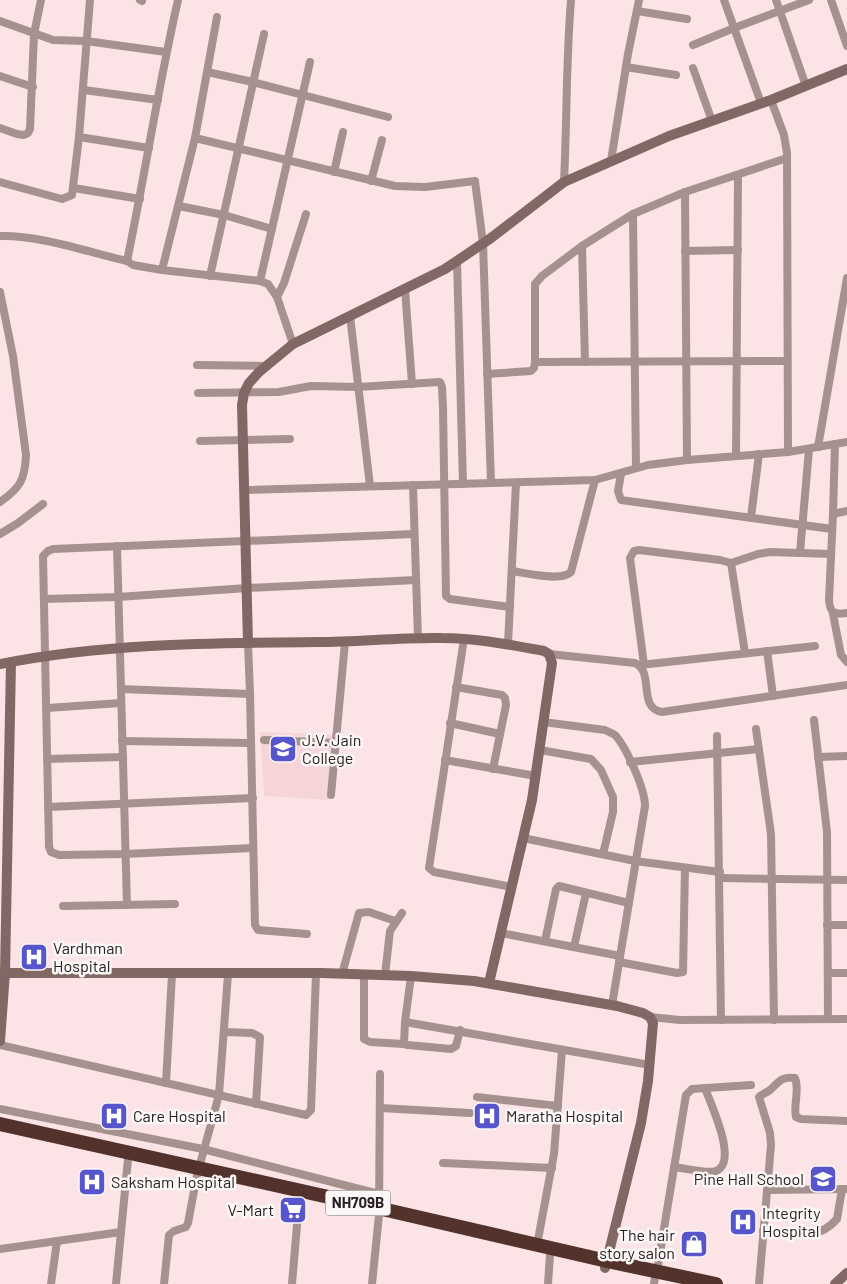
<svg xmlns="http://www.w3.org/2000/svg" width="847" height="1284" viewBox="0 0 847 1284" font-family="Barlow,sans-serif">
  <style>
    .built { fill: #f5d5d8 }
    .lines { fill: none; stroke-linecap: round; stroke-linejoin: round }
    .street { stroke: #a5928f; stroke-width: 8 }
    .secondary { stroke: #826864; stroke-width: 10 }
    .highway { stroke: #53322c; stroke-width: 14 }
    .labels { text-anchor: middle; stroke-width: 5; stroke-linejoin: round; paint-order: stroke }
    .shield { fill: #fcf7f7; stroke: #686061; stroke-width: 1 }
    .shield-label { font-size: 15px; font-weight: bold; fill: #282021 }
    .poi-label { font-size: 16px; fill: #282021; stroke: #fcf7f7; text-anchor: start }
  </style>
  <rect width="100%" height="100%" fill="#fce4e6"/>
  <polygon class="built" points="260,732 334,734 329,800 264,796"/>
  <g class="lines">
    <g class="street">
      <polyline points="140,0 142,1"/>
      <polyline points="724,0 761,103"/>
      <polyline points="776,0 806,86"/>
      <polyline points="831,0 847,46"/>
      <polyline points="637,11 687,19"/>
      <polyline points="217,17 195,138 162,270 260,281 268,284 277,297 293,344"/>
      <polyline points="0,21 53,40 86,41 166,52"/>
      <polyline points="693,45 734,28 809,0"/>
      <polyline points="626,67 676,75"/>
      <polyline points="693,68 712,121"/>
      <polyline points="207,72 253,82 388,117"/>
      <polyline points="0,76 33,87"/>
      <polyline points="84,90 158,100"/>
      <polyline points="771,100 784,135 787,153 788,452"/>
      <polyline points="0,128 17,134 24,135 28,133 30,129 34,34 41,0"/>
      <polyline points="79,137 149,148"/>
      <polyline points="195,138 395,186 425,187 475,181 483,243 491,483"/>
      <polyline points="611,161 628,54 639,0"/>
      <polyline points="334,172 343,132"/>
      <polyline points="371,181 382,140"/>
      <polyline points="0,182 62,199 72,195 79,137 90,0"/>
      <path d="M564,182C567,121 566,61 571,0"/>
      <polyline points="74,188 140,199"/>
      <polyline points="685,192 687,460"/>
      <polyline points="179,206 224,215 272,229"/>
      <polyline points="633,214 636,468"/>
      <path d="M0,236C40,235 88,252 127,261L133,265L162,270"/>
      <polyline points="582,246 585,362"/>
      <polyline points="685,251 738,250"/>
      <path d="M127,261C145,175 158,87 178,0"/>
      <polyline points="457,261 463,484"/>
      <polyline points="210,276 264,34"/>
      <polyline points="260,281 310,62"/>
      <polyline points="405,289 412,384"/>
      <path d="M0,292L13,356L26,455C25,480 20,488 0,502"/>
      <polyline points="277,297 284,283 306,214"/>
      <polyline points="350,316 370,486"/>
      <polyline points="535,362 535,284 542,276 582,246 633,214 685,192 787,158"/>
      <polyline points="197,365 267,366"/>
      <polyline points="487,374 531,371 534,368 535,362 787,361"/>
      <polyline points="198,393 279,392 311,386 358,387 440,382 442,387 443,408 446,596 450,599 510,607"/>
      <polyline points="200,441 290,439"/>
      <path d="M835,444L833,514L829,600C830,613 834,615 847,613"/>
      <polyline points="818,447 847,278"/>
      <polyline points="736,456 738,175"/>
      <polyline points="621,474 618,491 621,500 832,529"/>
      <polyline points="413,485 418,638"/>
      <polyline points="245,490 595,480 648,465 687,460 788,452 847,442"/>
      <polyline points="833,514 847,511"/>
      <polyline points="751,517 759,454"/>
      <polyline points="0,534 18,523 43,504"/>
      <polyline points="117,546 127,905"/>
      <polyline points="800,553 809,449"/>
      <polyline points="731,563 758,554 770,552 831,554"/>
      <path d="M512,571C526,573 562,582 571,572L595,480"/>
      <polyline points="44,599 118,597 247,588 416,580"/>
      <polyline points="833,614 841,655 847,662"/>
      <polyline points="464,639 429,868 434,872 512,887"/>
      <polyline points="248,643 250,694 255,925 258,930 307,934"/>
      <polyline points="508,644 516,483"/>
      <polyline points="767,651 773,696"/>
      <path d="M549,654L635,663C655,672 637,708 662,712L847,685"/>
      <polyline points="640,665 815,646"/>
      <polyline points="644,665 630,558 634,551 639,550 720,560 731,563 745,653"/>
      <polyline points="456,687 502,695 505,698 506,705 493,769"/>
      <polyline points="121,689 250,694"/>
      <polyline points="47,708 121,703"/>
      <polyline points="814,720 827,832 828,1019"/>
      <path d="M543,722L605,730C609,732 613,733 616,736C627,749 645,789 645,806L612,1005"/>
      <polyline points="450,723 500,734"/>
      <polyline points="756,729 771,834 774,1020"/>
      <polyline points="717,736 721,1020"/>
      <polyline points="264,740 336,743"/>
      <polyline points="122,741 251,743"/>
      <polyline points="540,750 591,759 601,770 613,797 613,812 603,854"/>
      <polyline points="818,757 847,756"/>
      <polyline points="47,759 123,757"/>
      <polyline points="445,760 536,776"/>
      <polyline points="630,762 759,749"/>
      <polyline points="331,795 345,642"/>
      <polyline points="48,807 253,798"/>
      <polyline points="523,838 635,861 720,872"/>
      <polyline points="253,848 125,854 59,855 51,852 49,847 43,556 48,551 53,549 414,534"/>
      <polyline points="720,878 847,880"/>
      <polyline points="63,906 175,904"/>
      <polyline points="827,925 847,925"/>
      <polyline points="501,933 620,956"/>
      <polyline points="545,941 556,889 559,886 629,903"/>
      <polyline points="574,947 586,893"/>
      <polyline points="619,962 677,973 683,972 685,868"/>
      <polyline points="828,973 847,973"/>
      <polyline points="342,974 359,913 369,912 395,921"/>
      <polyline points="364,975 364,1039 370,1042 404,1044"/>
      <polyline points="385,975 390,931 402,913"/>
      <polyline points="411,976 405,1022 404,1044 408,1045 451,1049 456,1046 460,1030"/>
      <polyline points="650,1017 680,1020 847,1019"/>
      <polyline points="405,1022 650,1065"/>
      <polyline points="224,1032 252,1033 260,1037 256,1104"/>
      <polyline points="0,1045 306,1115 311,1110 316,973"/>
      <polyline points="166,1083 172,974"/>
      <polyline points="477,1097 558,1106"/>
      <polyline points="380,1108 470,1113"/>
      <polyline points="0,1109 203,1149 379,1194"/>
      <polyline points="443,1163 552,1168"/>
      <path d="M674,1167C683,1168 708,1174 716,1171C739,1162 710,1103 705,1088"/>
      <polyline points="767,1190 847,1189"/>
      <path d="M763,1231C791,1234 816,1243 837,1219L842,1189"/>
      <polyline points="537,1245 554,1154 562,1050"/>
      <polyline points="0,1249 121,1232"/>
      <polyline points="657,1271 686,1095 692,1089 751,1085"/>
      <polyline points="51,1284 57,1241"/>
      <polyline points="116,1284 128,1159"/>
      <polyline points="164,1284 169,1235 174,1231 186,1227 188,1223 197,1175 219,1095 228,974"/>
      <polyline points="292,1284 300,1190"/>
      <polyline points="372,1284 379,1215 380,1074"/>
      <polyline points="548,1284 550,1255"/>
      <polyline points="654,1284 655,1278"/>
      <path d="M759,1284L771,1145L770,1133L759,1097C762,1094 766,1093 770,1090C779,1082 781,1076 795,1078C800,1090 793,1105 796,1117L801,1119L847,1121"/>
    </g>
    <g class="secondary">
      <polyline points="248,643 242,405 244,393 249,383 259,372 293,344 445,269 491,238 564,182 669,136 771,100 847,69"/>
      <polyline points="11,662 5,973 321,973 411,976 474,981 617,1006 643,1013 650,1017 653,1023 648,1081 641,1123 605,1268"/>
      <path d="M0,664C104,643 211,643 317,642C359,642 401,637 442,638C477,638 511,645 544,651L549,654L552,663L532,800L489,983"/>
      <polyline points="0,1041 5,973"/>
      <polyline points="835,1284 847,1273"/>
    </g>
    <polyline class="highway" points="0,1124 378,1208 607,1261 716,1284"/>
  </g>
  <defs>
    <g id="university-square" transform="scale(1.4375)"><rect x="-9" y="-9" width="18" height="18" rx="4" fill="#5655cc" stroke="#fcf7f7"/><path d="M0-5L7-2L0 1L-7-2ZM-4 1L0 2.5L4 1V4Q0 6-4 4Z" fill="#fff"/></g>
    <g id="hospital-square" transform="scale(1.4375)"><rect x="-9" y="-9" width="18" height="18" rx="4" fill="#5655cc" stroke="#fcf7f7"/><path d="M-5-5h3v3.5h4V-5h3V5h-3V1.5h-4V5h-3Z" fill="#fff"/></g>
    <g id="school-square" transform="scale(1.4375)"><rect x="-9" y="-9" width="18" height="18" rx="4" fill="#5655cc" stroke="#fcf7f7"/><path d="M0-5L7-2L0 1L-7-2ZM-4 1L0 2.5L4 1V4Q0 6-4 4Z" fill="#fff"/></g>
    <g id="supermarket-square" transform="scale(1.4375)"><rect x="-9" y="-9" width="18" height="18" rx="4" fill="#5655cc" stroke="#fcf7f7"/><path d="M-6-5.5h2.5l.6 2H6L4.5 2H-2.5L-4.4-4H-6ZM-1.5 3.2a1.3 1.3 0 1 0 .1 0ZM3 3.2a1.3 1.3 0 1 0 .1 0Z" fill="#fff"/></g>
    <g id="shop-square" transform="scale(1.4375)"><rect x="-9" y="-9" width="18" height="18" rx="4" fill="#5655cc" stroke="#fcf7f7"/><path d="M-5-2.5h2.3a2.7 3.5 0 0 1 5.4 0H5L5.5 6h-11ZM-1.5-2.5h3a1.5 2.3 0 0 0-3 0Z" fill="#fff"/></g>
  </defs>
  <g fill-rule="evenodd">
    <use href="#university-square" x="283" y="749"/>
    <use href="#hospital-square" x="34" y="957"/>
    <use href="#hospital-square" x="114" y="1116"/>
    <use href="#hospital-square" x="487" y="1116"/>
    <use href="#school-square" x="823" y="1179"/>
    <use href="#hospital-square" x="92" y="1182"/>
    <use href="#supermarket-square" x="293" y="1210"/>
    <use href="#hospital-square" x="743" y="1222"/>
    <use href="#shop-square" x="694" y="1244"/>
  </g>
  <g class="labels">
    <rect class="shield" x="325.5" y="1190.5" width="65" height="25" rx="4"/>
    <g class="shield-label">
      <text x="358" y="1208">NH709B</text>
    </g>
    <g class="poi-label">
      <text x="302" y="746">J.V. Jain<tspan x="302" dy="18">College</tspan></text>
      <text x="53" y="954">Vardhman<tspan x="53" dy="18">Hospital</tspan></text>
      <text x="133" y="1122">Care Hospital</text>
      <text x="506" y="1122">Maratha Hospital</text>
      <text x="804" y="1185" text-anchor="end">Pine Hall School</text>
      <text x="111" y="1188">Saksham Hospital</text>
      <text x="274" y="1216" text-anchor="end">V-Mart</text>
      <text x="762" y="1219">Integrity<tspan x="762" dy="18">Hospital</tspan></text>
      <text x="675" y="1241" text-anchor="end">The hair<tspan x="675" dy="18">story salon</tspan></text>
    </g>
  </g>
</svg>
